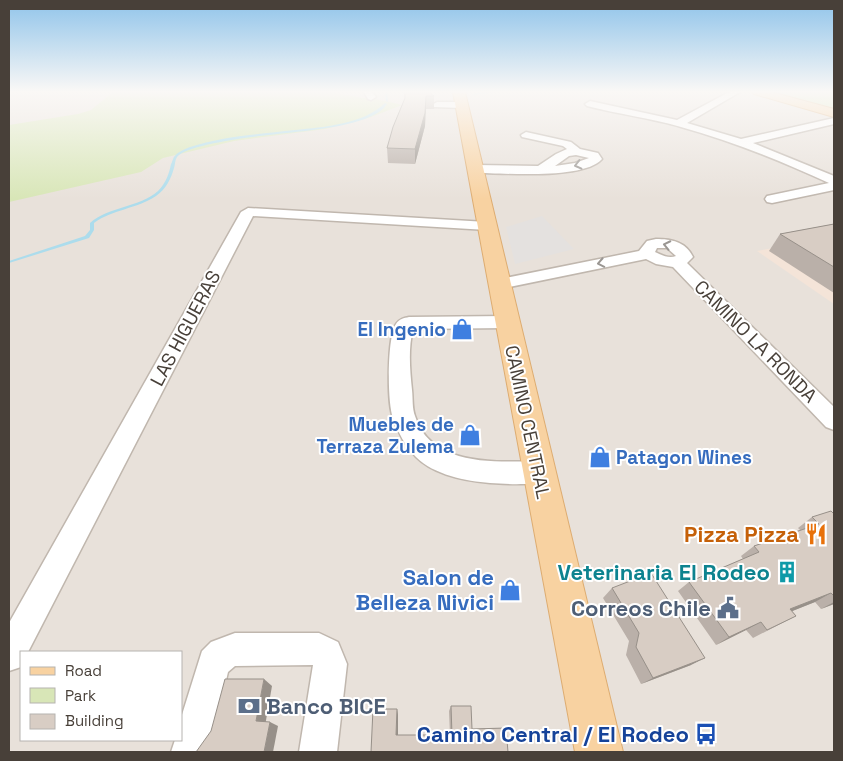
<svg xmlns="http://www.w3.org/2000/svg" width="843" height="761" viewBox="0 0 843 761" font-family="'Space Grotesk',sans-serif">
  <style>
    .residential { fill: #e8e1da; fill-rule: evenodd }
    .commercial { fill: #f4e4d8 }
    .green { fill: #d8e6b7 }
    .parking { fill: #e4e1df }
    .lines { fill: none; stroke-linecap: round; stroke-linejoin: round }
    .stream { fill: #acdcec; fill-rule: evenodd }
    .minor-casing { stroke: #c0b7ae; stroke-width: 3 }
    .major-casing { stroke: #ddac71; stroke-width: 2 }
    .minor { fill: #fff; fill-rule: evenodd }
    .major { fill: #f8d2a1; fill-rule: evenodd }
    .wall { fill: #bab0a9 }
    .shaded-wall { fill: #979089 }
    .building { fill: #d8cdc4; stroke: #979089 }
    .oneway { stroke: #9a9692 }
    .labels { text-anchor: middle; stroke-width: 4; stroke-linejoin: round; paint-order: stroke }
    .street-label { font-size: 19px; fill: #484039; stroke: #fff }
    .shop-label { font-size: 19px; font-weight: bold; fill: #366cbe; stroke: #fff; text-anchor: end }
    .near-food-label { font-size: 22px; font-weight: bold; fill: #c56008; stroke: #fff; text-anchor: end }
    .near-culture-label { font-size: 22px; font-weight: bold; fill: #0d838f; stroke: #fff; text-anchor: end }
    .near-shop-label { font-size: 22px; font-weight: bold; fill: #366cbe; stroke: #fff; text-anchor: end }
    .near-service-label { font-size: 22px; font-weight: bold; fill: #4e5e75; stroke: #fff; text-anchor: end }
    .near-transit-label { font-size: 22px; font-weight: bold; fill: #164399; stroke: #fff; text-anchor: end }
  </style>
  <rect width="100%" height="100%" fill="#f4f0eb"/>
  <path class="residential" d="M9,92H834V752H9ZM21,652H181V740H21Z"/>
  <polygon class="commercial" points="834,237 834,304 757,251"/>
  <g class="green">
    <path d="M113,92H331C355,98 378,98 402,105L371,117L325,129L234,141L163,158L141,172L9,202V125L78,114L91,110Z"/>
    <polygon points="770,92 834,92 834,109"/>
  </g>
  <polygon class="parking" points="542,216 574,249 515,264 506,227"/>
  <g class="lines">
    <g class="stream">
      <polygon points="385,92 387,92 388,102 386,101"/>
      <polygon points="485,92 495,92 474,95 473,94"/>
      <path d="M385,103L387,104C385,107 382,110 379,112C358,126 313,130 287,133C267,135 188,143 177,157C175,160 175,165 174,168C171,179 166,189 156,196C137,209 113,209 94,223V230L89,238L9,263V261L85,236L90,230V223C109,206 139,208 158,191C166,183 169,174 171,164C172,163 173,158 174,157C177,152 185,149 190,147C223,136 261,134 295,130C324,127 364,124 385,103Z"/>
    </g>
    <g class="minor-casing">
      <g id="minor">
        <polygon points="364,92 372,92 376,97 371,100 368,99"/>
        <path d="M729,92H740L687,123L741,139L834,118V124L753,143L834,176V190L772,203L767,202L765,199L767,196L829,183C781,161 732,141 681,127C650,118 618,114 587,106L585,104L590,101L677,120Z"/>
        <polygon points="437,102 462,102 467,105 462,108 434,107 432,105"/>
        <path d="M526,132L571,142L580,149L598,153L602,159C584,180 503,173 475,173L469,169L475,165L538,166L556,154L567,149L563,146L522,137L521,135ZM576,155L589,158L575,163L555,166L569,156Z"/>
        <polygon points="248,208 487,222 492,223 494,226 492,229 487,230 253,216 28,652 21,652 21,667 9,671 9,623 241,212"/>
        <path d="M656,239C672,239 686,242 693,257L687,263L834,407V430L826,427L673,267L656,264L646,259L500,289L494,288L491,284L494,280L500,279L639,251L647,241ZM657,248H667L676,256C669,259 662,255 655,252Z"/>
        <path d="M507,316L514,318L516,322L514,326L507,328L413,329C408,349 410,370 412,390C413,399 412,408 415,416C431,467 496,462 538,461L547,464L551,472L547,480C530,486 508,484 490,483C466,481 434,475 416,457C405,446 398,432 393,418C387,403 387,337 396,324C399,319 404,318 409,317Z"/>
        <polygon points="235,633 319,633 338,642 347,664 337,752 299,752 313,665 235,666 228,672 209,752 171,752 175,740 181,740 181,718 202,651 211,642"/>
      </g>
    </g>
    <g class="major-casing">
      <g id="major">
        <polygon points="453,92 465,92 623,752 575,752"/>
        <polygon points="752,92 771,92 834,109 834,117 754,94"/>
      </g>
    </g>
    <use href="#minor" class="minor"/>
    <use href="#major" class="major"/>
  </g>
  <g class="wall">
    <polygon points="404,92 431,92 431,94 434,96 434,109 426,109 425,126 415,164 388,163 387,148 405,99"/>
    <polygon points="834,224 834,293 769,251 780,234"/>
    <polygon points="834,514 834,604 821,609 815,602 792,611 796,616 753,638 746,630 716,645 678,591 689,582 743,559 741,556 754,546 800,530 798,528 812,517"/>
    <polygon points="612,588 691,665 641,684 626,655 629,641 603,598"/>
    <polygon points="451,706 472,729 506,728 371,752 397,709 398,715 398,735 450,735 449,711"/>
  </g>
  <g class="shaded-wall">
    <polygon points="426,96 425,126 415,164 415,149"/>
    <polygon points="831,593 815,602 775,618 790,609"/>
    <polygon points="834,602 834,604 821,609"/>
    <polygon points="761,622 746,630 716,645 729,637"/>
    <polygon points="705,658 691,665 641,684 653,678"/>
    <polygon points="264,679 272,686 265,726 256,721"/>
    <polygon points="397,709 398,715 398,739 396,735"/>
    <polygon points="270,722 278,726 273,752 264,752"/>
  </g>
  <g class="building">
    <polygon points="405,92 431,92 431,94 434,96 426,96 425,113 415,149 387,148 393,127 405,98"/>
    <polygon points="834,224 834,267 780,234"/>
    <polygon points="831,511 834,514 834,596 831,593 790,609 796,616 767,630 761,622 729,637 689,582 759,552 754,546 819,524 812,517"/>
    <polygon points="651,573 705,658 653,678 636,647 639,633 612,588"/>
    <polygon points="225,679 264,679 256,721 270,722 264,752 196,752 211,731"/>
    <polygon points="451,706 471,706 472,729 506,728 508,752 371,752 373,709 397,709 396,735 452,735"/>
  </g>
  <defs><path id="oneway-chevron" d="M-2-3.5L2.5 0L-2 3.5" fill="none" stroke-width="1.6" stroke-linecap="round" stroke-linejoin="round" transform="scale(1.25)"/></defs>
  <g class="oneway">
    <use href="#oneway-chevron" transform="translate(578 165) rotate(166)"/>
    <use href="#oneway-chevron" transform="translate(667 245) rotate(-168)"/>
    <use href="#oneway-chevron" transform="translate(601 263) rotate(169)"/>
  </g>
  <linearGradient id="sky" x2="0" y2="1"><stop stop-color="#90c4ea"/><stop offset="0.46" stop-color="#faf8f6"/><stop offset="1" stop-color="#faf8f6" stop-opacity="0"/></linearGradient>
  <rect width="843" height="199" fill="url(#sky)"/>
  <defs>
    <g id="shop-bare" transform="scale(1.725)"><path d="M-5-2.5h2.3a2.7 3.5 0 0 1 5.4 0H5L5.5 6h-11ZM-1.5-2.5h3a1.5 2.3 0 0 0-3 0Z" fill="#3f7fe0" stroke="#fff" stroke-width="2.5" paint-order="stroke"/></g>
    <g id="restaurant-bare" transform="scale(1.725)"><path d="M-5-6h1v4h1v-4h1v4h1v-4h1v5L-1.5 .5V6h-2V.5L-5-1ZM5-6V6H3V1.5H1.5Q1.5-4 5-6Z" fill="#e8710a" stroke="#fff" stroke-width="2.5" paint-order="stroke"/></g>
    <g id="building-bare" transform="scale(1.725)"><path d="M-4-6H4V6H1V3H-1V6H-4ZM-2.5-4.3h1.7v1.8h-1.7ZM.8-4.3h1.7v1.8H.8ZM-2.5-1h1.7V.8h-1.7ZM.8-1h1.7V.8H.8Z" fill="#0f9aa8" stroke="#fff" stroke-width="2.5" paint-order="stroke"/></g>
    <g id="civic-bare" transform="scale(1.725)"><path d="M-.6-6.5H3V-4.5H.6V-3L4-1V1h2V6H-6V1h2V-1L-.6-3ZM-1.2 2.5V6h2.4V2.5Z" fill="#5c6f8a" stroke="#fff" stroke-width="2.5" paint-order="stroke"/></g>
    <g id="bank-bare" transform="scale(1.725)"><path d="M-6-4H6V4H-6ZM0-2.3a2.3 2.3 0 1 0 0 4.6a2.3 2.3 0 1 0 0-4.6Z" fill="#5c6f8a" stroke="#fff" stroke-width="2.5" paint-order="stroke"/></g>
    <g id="bus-bare" transform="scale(1.725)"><path d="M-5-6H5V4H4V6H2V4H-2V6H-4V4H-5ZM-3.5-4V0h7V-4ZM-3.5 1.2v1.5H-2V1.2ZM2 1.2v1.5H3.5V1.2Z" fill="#1a4fb4" stroke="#fff" stroke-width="2.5" paint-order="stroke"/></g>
  </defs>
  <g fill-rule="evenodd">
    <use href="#shop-bare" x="462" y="329"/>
    <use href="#shop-bare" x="470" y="435"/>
    <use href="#shop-bare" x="600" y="457"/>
    <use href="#restaurant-bare" x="816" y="534"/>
    <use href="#building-bare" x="787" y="572"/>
    <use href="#shop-bare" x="510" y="590"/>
    <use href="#civic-bare" x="728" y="608"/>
    <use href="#bank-bare" x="249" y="706"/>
    <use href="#bus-bare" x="706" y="734"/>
  </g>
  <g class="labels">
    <g class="street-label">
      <text transform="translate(185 328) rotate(-62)" y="7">LAS HIGUERAS</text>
      <text transform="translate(756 341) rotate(45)" y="7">CAMINO LA RONDA</text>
      <text transform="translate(528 422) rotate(78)" y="7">CAMINO CENTRAL</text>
    </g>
    <g class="shop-label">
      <text x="446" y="336">El Ingenio</text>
      <text x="454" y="431">Muebles de<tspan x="454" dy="22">Terraza Zulema</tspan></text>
      <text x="616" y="464" text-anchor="start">Patagon Wines</text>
    </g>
    <g class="near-food-label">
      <text x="799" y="542">Pizza Pizza</text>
    </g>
    <g class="near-culture-label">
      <text x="770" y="580">Veterinaria El Rodeo</text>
    </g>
    <g class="near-shop-label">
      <text x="494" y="585">Salon de<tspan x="494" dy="25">Belleza Nivici</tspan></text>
    </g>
    <g class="near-service-label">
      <text x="711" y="616">Correos Chile</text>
      <text x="266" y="714" text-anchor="start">Banco BICE</text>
    </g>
    <g class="near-transit-label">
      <text x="689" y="742">Camino Central / El Rodeo</text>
    </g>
  </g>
  <rect width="843" height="761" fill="none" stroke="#484039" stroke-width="20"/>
  <rect x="20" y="651" width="162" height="90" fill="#ffffff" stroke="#b6b3b0"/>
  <rect x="30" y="667" width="25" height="8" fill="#f8d2a1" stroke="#b6b3b0"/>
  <text x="65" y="676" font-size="15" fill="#484039">Road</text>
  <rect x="30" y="688" width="25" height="15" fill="#d8e6b7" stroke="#b6b3b0"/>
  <text x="65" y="701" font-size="15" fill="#484039">Park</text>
  <rect x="30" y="714" width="25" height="15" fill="#d8cdc4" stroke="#b6b3b0"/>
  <text x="65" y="726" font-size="15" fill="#484039">Building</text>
</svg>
